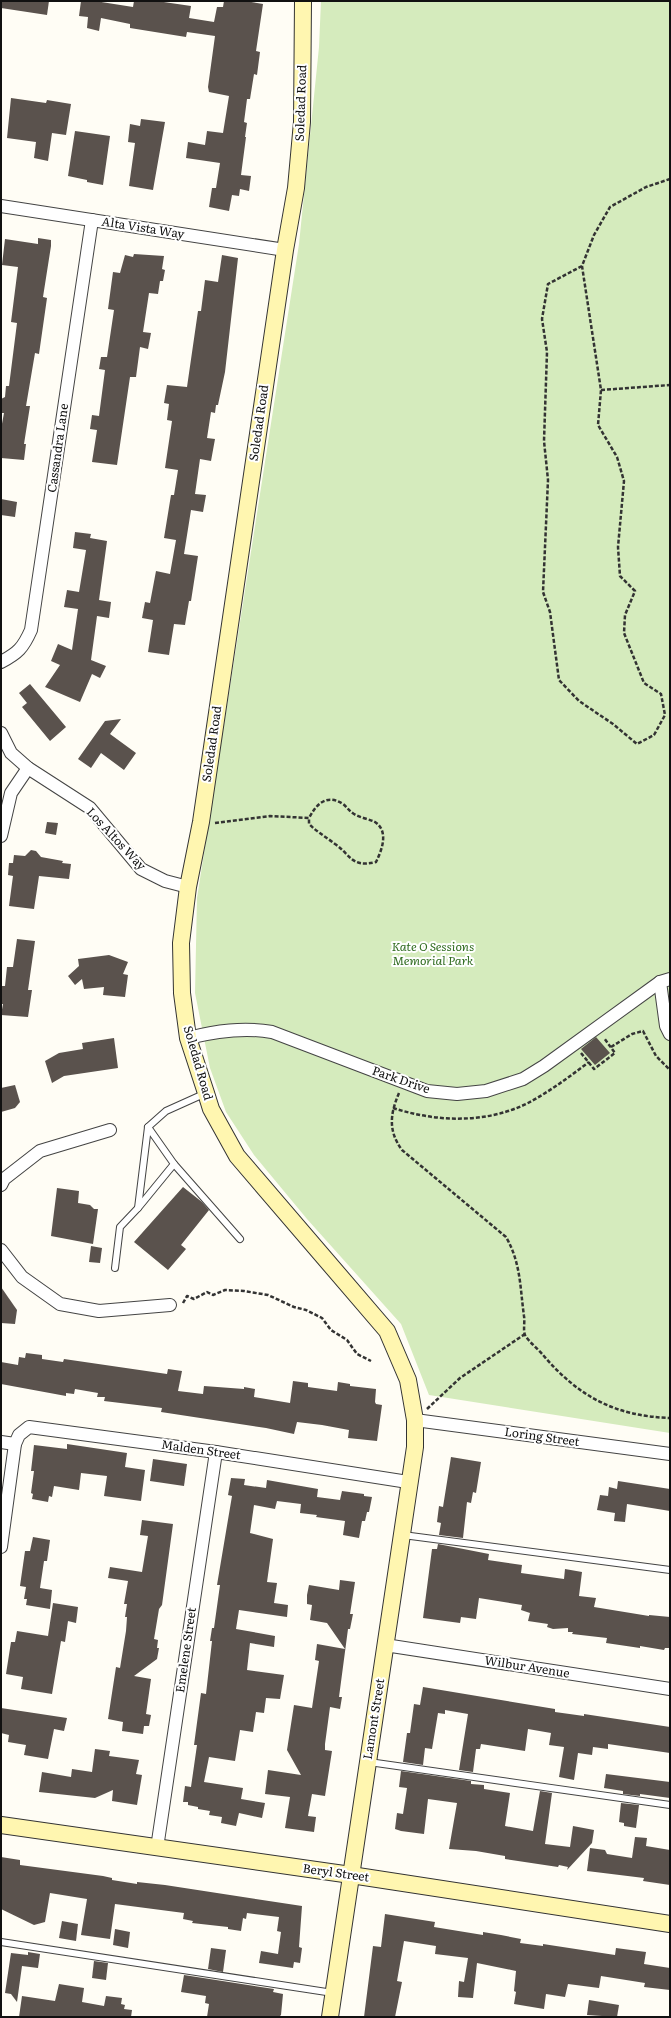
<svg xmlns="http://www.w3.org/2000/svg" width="671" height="2018" viewBox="0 0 671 2018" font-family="Literata,serif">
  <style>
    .green { fill: #d5ebbd }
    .building { fill: #5a524d }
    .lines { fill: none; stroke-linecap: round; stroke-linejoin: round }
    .lane-casing { stroke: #444; stroke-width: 8 }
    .street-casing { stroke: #444; stroke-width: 14 }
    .secondary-casing { stroke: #333; stroke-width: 18 }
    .path { stroke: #333; stroke-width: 2.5; stroke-dasharray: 4 2; stroke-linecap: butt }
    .lane { stroke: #fff; stroke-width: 6 }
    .street { stroke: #fff; stroke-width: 12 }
    .secondary { stroke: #fff6b0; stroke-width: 16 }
    .labels { text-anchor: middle; stroke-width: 4; stroke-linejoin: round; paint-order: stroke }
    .street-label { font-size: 12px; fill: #111; stroke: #fff }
    .park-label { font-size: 12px; font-style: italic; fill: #2f6b1f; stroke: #fff }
  </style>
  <rect width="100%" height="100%" fill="#fffdf5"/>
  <polygon class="green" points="321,1 670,1 670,1433 429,1395 401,1324 307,1219 254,1155 226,1112 210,1068 195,993 197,898 299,244 319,47"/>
  <g class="building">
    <polygon points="1,1 49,1 47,15 1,8"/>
    <polygon points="81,1 95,1 133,7 134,1 157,1 191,6 189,18 214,22 217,7 223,7 224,1 245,1 263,4 256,51 260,52 257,75 254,74 250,99 247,99 244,122 247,123 245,137 246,137 241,175 251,176 249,191 240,189 239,196 232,195 229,211 209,207 212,188 216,188 220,163 186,158 188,142 205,145 207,131 223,133 229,96 209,92 208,87 215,36 187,32 186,37 130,28 130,24 101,18 99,31 87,28 88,17 79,16"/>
    <polygon points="11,98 46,103 47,100 71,104 66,135 52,133 48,161 34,158 36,142 7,138"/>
    <polygon points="141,119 165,122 153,190 129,186 135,143 128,142 130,124 140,126"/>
    <polygon points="75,131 110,136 103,185 87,182 87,180 68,176"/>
    <polygon points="38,238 51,240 51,246 43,297 47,298 39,354 35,353 26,406 30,406 24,444 26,444 24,460 1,458 1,429 4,413 1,413 1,399 5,397 6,386 9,386 17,323 11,322 18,267 2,265 5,239 38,244"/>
    <polygon points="134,254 164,256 162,269 165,270 163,281 160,281 158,294 149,293 143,332 151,333 148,349 140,347 136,377 130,377 117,465 92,462 97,430 90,429 92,415 99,416 105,370 99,369 101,357 107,357 114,310 108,309 113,272 120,273 125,255 133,257"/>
    <polygon points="222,255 238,258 225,372 218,405 216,405 215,413 211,412 207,438 215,439 211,461 200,459 195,494 206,495 203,512 191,510 184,554 198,556 191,601 189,601 185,625 174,624 169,655 148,652 153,620 142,618 145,602 150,603 156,571 170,574 176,540 164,538 171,495 174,495 178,470 165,468 172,421 167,420 169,404 164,403 167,385 187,387 198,311 201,311 205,280 218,282"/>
    <polygon points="1,499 17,502 15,517 1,515"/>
    <polygon points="75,532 91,534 90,538 107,541 99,600 111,602 109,618 97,616 91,660 106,666 100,678 92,674 80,702 45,687 60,665 51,661 58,644 72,650 78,609 64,607 67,590 79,592 86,550 73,548"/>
    <polygon points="30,684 66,727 50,741 22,707 27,703 19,693"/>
    <polygon points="121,719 110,734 136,753 124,770 101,753 91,768 78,759 105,721"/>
    <polygon points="47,822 58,823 56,835 45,833"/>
    <polygon points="31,850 36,851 41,857 63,861 62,863 71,864 69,879 39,876 34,909 9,906 13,876 8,875 9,863 13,863 14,855 25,856"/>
    <polygon points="17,939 35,941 28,990 32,990 28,1017 1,1015 3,1004 1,1004 1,986 5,986 7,967 13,967"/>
    <polygon points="109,955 128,962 123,974 128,975 125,997 103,995 104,987 84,989 82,979 75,985 68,976 79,966 78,959"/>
    <polygon points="596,1037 610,1053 595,1065 581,1049"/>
    <polygon points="114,1038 118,1068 64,1076 52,1083 45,1061 59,1053 83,1049 82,1043"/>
    <polygon points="15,1085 20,1102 15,1108 1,1112 1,1088"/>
    <polygon points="183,1187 202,1202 209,1210 181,1245 186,1249 168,1270 134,1242"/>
    <polygon points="57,1188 79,1191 78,1203 90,1205 94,1209 98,1209 93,1244 51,1236"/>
    <polygon points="91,1246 102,1248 100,1263 89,1262"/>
    <polygon points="1,1287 17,1310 15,1324 1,1323"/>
    <polygon points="26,1353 42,1355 42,1359 63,1362 64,1359 167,1374 168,1369 182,1371 178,1391 203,1394 204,1386 244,1389 244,1387 255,1389 254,1397 290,1403 293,1381 308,1383 308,1387 337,1391 338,1382 350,1384 350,1386 376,1389 375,1402 376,1404 382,1405 377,1441 348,1438 349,1430 322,1425 297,1422 294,1434 266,1428 161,1412 162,1408 104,1401 105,1397 97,1397 98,1393 75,1389 74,1394 66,1393 66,1396 1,1384 1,1362 18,1365 19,1357 25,1358"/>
    <polygon points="67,1444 127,1453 125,1467 145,1470 141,1501 104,1496 107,1476 81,1473 79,1490 54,1486 52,1497 49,1496 48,1502 32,1499 33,1494 31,1493 34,1471 31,1471 34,1445 67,1449"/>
    <polygon points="451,1457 481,1462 476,1493 473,1492 471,1503 467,1502 463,1538 439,1535 441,1523 437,1522 439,1506 443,1507"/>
    <polygon points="153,1459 187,1464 184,1486 150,1481"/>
    <polygon points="231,1478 245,1479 244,1485 266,1488 267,1480 318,1489 317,1497 340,1500 342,1491 364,1494 364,1496 372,1497 369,1512 367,1512 365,1521 362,1521 359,1538 343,1535 345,1521 316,1517 317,1515 300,1513 301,1504 277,1501 275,1509 254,1505 250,1533 273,1539 267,1582 277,1583 274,1603 288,1605 287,1617 239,1610 236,1629 275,1636 274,1647 250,1643 247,1670 284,1675 280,1699 266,1698 264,1713 256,1712 253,1732 240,1730 235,1761 209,1757 204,1782 243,1788 241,1799 265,1803 262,1818 239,1813 236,1826 221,1823 222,1817 209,1815 210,1811 198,1809 198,1807 188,1805 188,1802 183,1802 185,1786 191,1787 197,1745 194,1745 201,1693 206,1694 212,1641 210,1641 212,1628 214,1628 220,1585 217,1585 232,1496 228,1495"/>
    <polygon points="618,1481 670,1489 670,1511 627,1504 625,1522 614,1521 615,1513 597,1510 600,1495 608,1496 609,1487 617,1489"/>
    <polygon points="142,1520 173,1524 162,1605 159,1609 154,1639 158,1640 157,1648 159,1648 157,1659 134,1676 151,1679 146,1714 151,1715 149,1726 144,1726 143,1734 122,1731 123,1722 108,1719 116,1667 120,1668 126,1631 127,1617 125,1617 127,1604 124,1604 128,1581 108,1578 110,1567 142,1572 148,1536 140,1535"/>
    <polygon points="33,1537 50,1540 47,1561 44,1561 40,1588 52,1590 50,1609 26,1605 27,1599 24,1599 26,1587 20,1586 25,1551 30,1551"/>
    <polygon points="438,1544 489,1554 488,1560 522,1565 521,1573 564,1579 565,1569 582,1572 579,1596 596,1598 594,1607 649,1616 649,1615 670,1617 670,1648 665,1648 664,1650 640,1646 640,1648 606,1643 607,1638 572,1634 573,1632 568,1632 568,1628 553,1629 547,1627 548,1624 528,1621 530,1613 521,1610 522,1605 479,1598 476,1619 461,1617 460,1623 423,1618 432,1549 437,1549"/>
    <polygon points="340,1580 355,1582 350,1614 353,1614 350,1629 348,1629 339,1697 342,1697 340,1709 330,1707 325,1744 325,1750 332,1751 325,1796 312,1794 308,1816 316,1817 314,1832 285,1828 290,1797 265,1794 268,1770 301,1775 287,1750 294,1705 312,1708 319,1661 315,1660 317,1644 345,1649 327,1623 310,1620 312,1605 307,1604 307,1595 309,1585 339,1590"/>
    <polygon points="53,1603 78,1607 76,1623 68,1621 65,1642 61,1641 52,1694 21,1689 23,1677 6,1674 11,1642 15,1642 17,1631 48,1636"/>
    <polygon points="423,1687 555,1709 555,1712 584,1716 584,1714 670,1727 670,1753 608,1744 608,1749 593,1747 592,1755 578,1753 574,1780 559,1777 564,1747 549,1745 551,1733 528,1729 525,1751 481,1744 480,1749 476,1749 473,1772 459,1770 468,1714 445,1710 445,1714 438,1713 432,1749 425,1748 423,1765 403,1762 407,1733 410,1733 414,1704 420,1705"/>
    <polygon points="1,1708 67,1718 64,1731 54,1729 48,1759 24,1755 26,1745 8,1742 9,1735 1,1733"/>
    <polygon points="95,1749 110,1751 109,1756 139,1760 136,1774 142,1775 137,1805 112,1801 113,1790 95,1798 39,1792 42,1772 71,1777 72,1769 92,1772"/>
    <polygon points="401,1771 471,1781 471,1784 484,1785 484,1789 510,1793 505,1826 533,1831 540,1791 552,1793 545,1844 570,1847 573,1826 594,1830 592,1843 567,1870 568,1867 559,1865 558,1867 505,1859 505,1856 476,1851 449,1849 457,1803 428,1799 424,1834 401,1831 395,1829 397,1813 403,1814 407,1788 399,1787"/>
    <polygon points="606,1774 670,1782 670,1798 640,1794 640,1796 623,1794 623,1791 604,1788"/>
    <polygon points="621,1803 639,1805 636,1828 624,1826 624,1823 619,1822"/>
    <polygon points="635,1837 647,1838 646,1846 670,1850 670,1885 643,1881 644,1878 587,1871 590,1848 605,1850 607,1854 632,1858"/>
    <polygon points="1,1857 20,1860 20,1865 103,1876 112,1878 112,1880 137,1884 137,1882 165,1885 302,1906 299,1947 302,1948 300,1963 294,1962 293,1968 259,1963 261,1951 278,1954 281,1932 277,1931 279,1917 247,1913 246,1919 243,1918 241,1931 228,1929 228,1927 192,1923 193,1921 183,1919 184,1913 115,1904 110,1939 81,1935 87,1899 50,1893 45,1922 34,1925 1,1909"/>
    <polygon points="385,1914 435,1922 434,1927 483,1935 483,1932 501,1935 521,1939 520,1943 543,1946 543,1944 615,1955 616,1948 646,1952 644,1964 670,1968 670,1990 644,1987 645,1983 601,1976 599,1988 568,1984 565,1997 546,1994 544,2009 514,2004 516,1992 514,1991 516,1971 477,1963 473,1998 458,1997 459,1981 464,1982 468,1958 435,1954 436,1946 404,1941 397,1981 402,1982 395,2017 364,2017 373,1946 381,1947"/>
    <polygon points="62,1921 78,1924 76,1941 59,1938"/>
    <polygon points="115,1929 130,1932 128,1948 113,1945"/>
    <polygon points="211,1948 226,1950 223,1972 208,1969"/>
    <polygon points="28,1952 40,1954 38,1968 22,1966 17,2002 11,1994 5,1993 11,1953 28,1955"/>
    <polygon points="94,1961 108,1963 106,1980 92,1978"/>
    <polygon points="184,1975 274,1989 273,1992 283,1994 281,2015 279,2017 207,2017 209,2004 205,2003 206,1996 181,1992"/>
    <polygon points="59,1984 84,1988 82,2002 104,2006 106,1996 122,1998 121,2004 125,2005 124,2009 132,2010 131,2017 19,2017 22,1996 55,2001"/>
    <polygon points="589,2000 619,2005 617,2017 587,2015"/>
  </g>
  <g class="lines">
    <g class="lane-casing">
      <g id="lane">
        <polyline points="174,1164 240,1239"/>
        <polyline points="138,1208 174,1164 148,1127"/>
        <polyline points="115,1268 120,1227 138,1208 148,1127 166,1111 206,1093"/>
        <polyline points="403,1535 670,1570"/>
        <polyline points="369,1762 670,1805"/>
        <polyline points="1,1942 333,1993"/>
      </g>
    </g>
    <g class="street-casing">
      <g id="street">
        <polyline points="1,206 285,250"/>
        <path d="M1,662C18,653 23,648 31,630L92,220"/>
        <polyline points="1,733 11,753 28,768 90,808 141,869 165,881 188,887"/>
        <polyline points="1,836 11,793 28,768"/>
        <polyline points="660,982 666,1026 670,1034"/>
        <path d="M188,1038C216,1031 243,1027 272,1032L427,1091L457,1094L486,1091L523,1079L544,1066L660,982L670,979"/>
        <polyline points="1,1185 4,1179 40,1151 110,1130"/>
        <polyline points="1,1250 22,1277 60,1304 99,1311 170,1305"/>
        <polyline points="415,1420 670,1454"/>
        <polyline points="1,1442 15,1444"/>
        <polyline points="1,1547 15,1444 19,1435 29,1427 216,1452 408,1482"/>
        <polyline points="385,1645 670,1689"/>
        <polyline points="157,1848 216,1452"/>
      </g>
    </g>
    <g class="secondary-casing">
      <g id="secondary">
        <polyline points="303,1 302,122 296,188 285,250 201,822 188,887 181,943 182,993 188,1038 206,1093 211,1109 237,1156 387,1331 408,1380 415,1420 415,1447 330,2017"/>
        <polyline points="1,1825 351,1875 670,1924"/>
      </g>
    </g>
    <g class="path">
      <polyline points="582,266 548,284 542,319 547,352 544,441 548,480 543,592 550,612 559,680 579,701 613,724 637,744 654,735 665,715 661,694 644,683 624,633 625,615 635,591 620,576 618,547 624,481 617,457 598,425 601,390 582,266 594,235 610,207 646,187 670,179"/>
      <polyline points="601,390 670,385"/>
      <path d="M215,823L270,816L309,818C316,805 326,793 343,804C347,807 349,811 354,814C361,818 369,819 375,822C389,831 382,850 376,862C351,868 351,855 335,844C326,837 317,832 309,824V818"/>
      <polyline points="611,1047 632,1034 643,1031 656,1056 670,1070"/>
      <polyline points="581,1053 594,1069 615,1053 604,1038"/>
      <path d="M399,1093C390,1114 388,1131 402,1150L506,1237C521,1263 520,1288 524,1316C525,1322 523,1330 525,1335C529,1342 538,1349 543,1355C579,1397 615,1416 670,1418"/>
      <path d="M393,1108C436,1122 486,1124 528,1103C549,1092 569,1077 589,1062"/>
      <polyline points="183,1303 187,1296 194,1299 207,1292 213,1295 225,1290 244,1291 268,1295 294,1307 306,1310 322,1318 331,1330 347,1340 357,1354 371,1361"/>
      <polyline points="427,1409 460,1378 525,1334"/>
    </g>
    <use href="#lane" class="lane"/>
    <use href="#street" class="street"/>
    <use href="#secondary" class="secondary"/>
  </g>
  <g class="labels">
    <g class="street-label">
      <text transform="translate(301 103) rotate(-88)" y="4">Soledad Road</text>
      <text transform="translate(143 228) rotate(9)" y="4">Alta Vista Way</text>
      <text transform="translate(259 423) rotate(-82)" y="4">Soledad Road</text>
      <text transform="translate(58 448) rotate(-82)" y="4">Cassandra Lane</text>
      <text transform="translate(212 744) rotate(-82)" y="4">Soledad Road</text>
      <text transform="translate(116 839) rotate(47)" y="4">Los Altos Way</text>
      <text transform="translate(198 1063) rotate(74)" y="4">Soledad Road</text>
      <text transform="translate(401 1080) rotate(19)" y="4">Park Drive</text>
      <text transform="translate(542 1437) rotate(8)" y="4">Loring Street</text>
      <text transform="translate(201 1450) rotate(8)" y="4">Malden Street</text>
      <text transform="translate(186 1650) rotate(-82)" y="4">Emelene Street</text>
      <text transform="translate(527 1667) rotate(9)" y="4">Wilbur Avenue</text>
      <text transform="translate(374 1719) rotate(-81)" y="4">Lamont Street</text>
      <text transform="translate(336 1873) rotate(8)" y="4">Beryl Street</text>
    </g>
    <g class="park-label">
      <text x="433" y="951">Kate O Sessions<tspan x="433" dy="14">Memorial Park</tspan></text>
    </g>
  </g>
  <rect width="671" height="2018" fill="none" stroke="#111111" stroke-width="4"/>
</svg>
